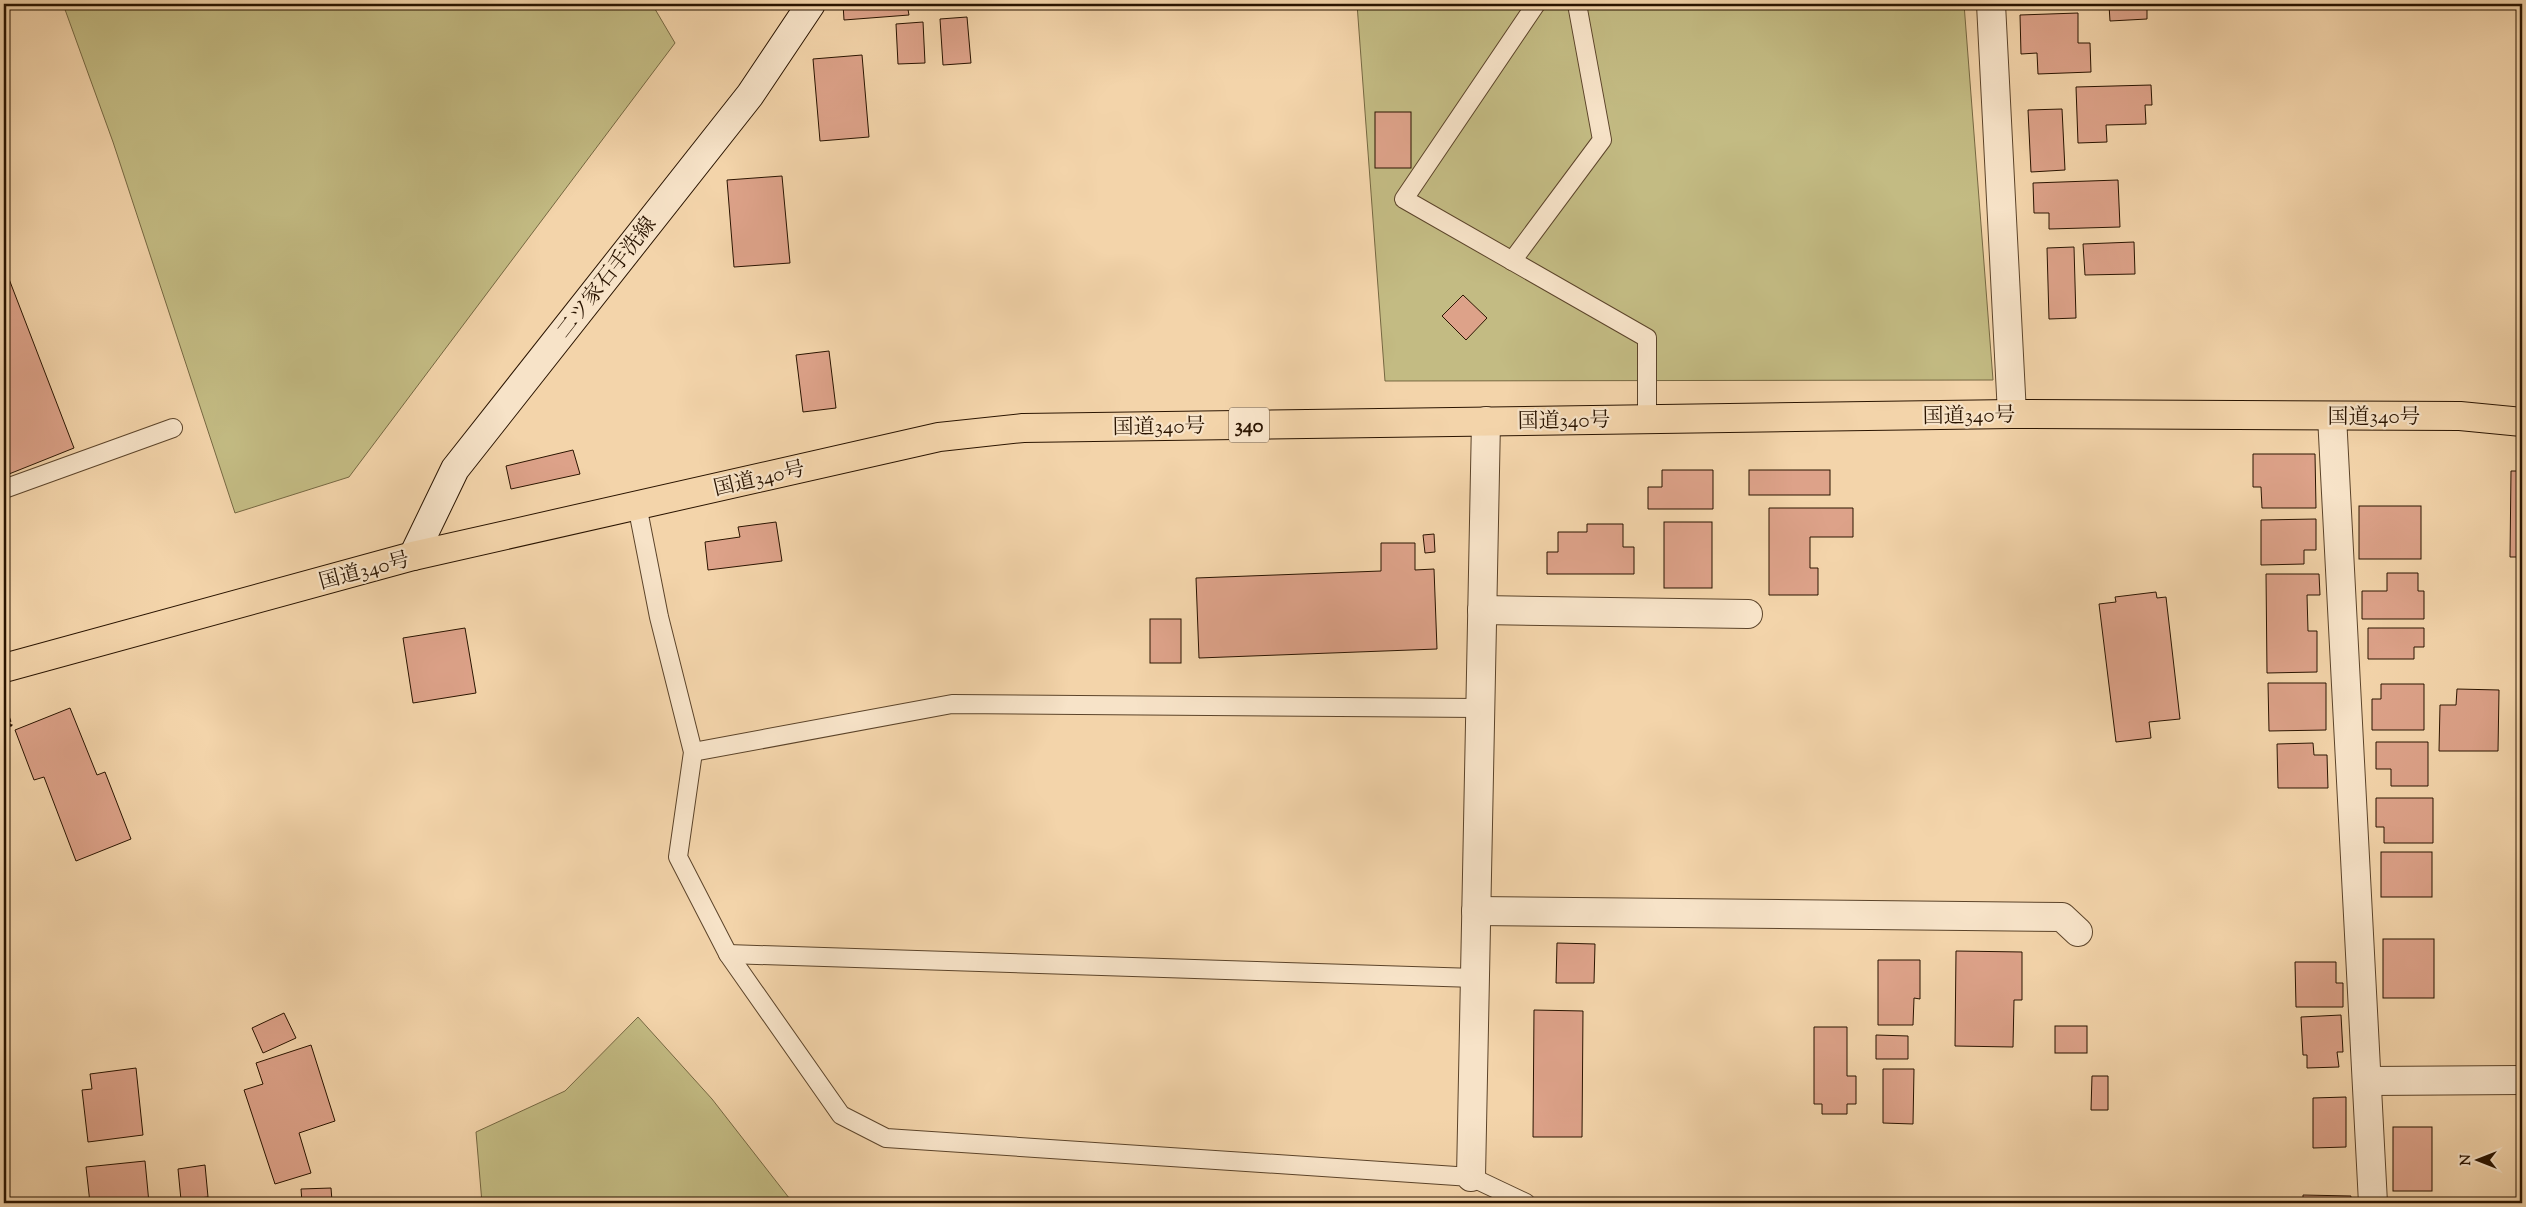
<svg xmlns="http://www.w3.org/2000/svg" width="2526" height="1207" viewBox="0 0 2526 1207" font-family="'Sorts Mill Goudy','Noto Serif JP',serif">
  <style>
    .green { fill: #c3bb83; stroke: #766842 }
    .building { fill: #dda289; stroke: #2a1400 }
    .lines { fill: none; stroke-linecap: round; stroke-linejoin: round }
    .lane-casing { stroke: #5c442a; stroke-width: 20 }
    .street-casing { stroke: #5c442a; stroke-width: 30 }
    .secondary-casing { stroke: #2a1400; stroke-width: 30 }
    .highway-casing { stroke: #2a1400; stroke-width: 30 }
    .path { stroke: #2a1400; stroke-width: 3; stroke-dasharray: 4 2.5; stroke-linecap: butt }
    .lane { stroke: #f7e3c8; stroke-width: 18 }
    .street { stroke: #f7e3c8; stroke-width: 28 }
    .secondary { stroke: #f7e3c8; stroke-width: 28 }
    .highway { stroke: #f3d4aa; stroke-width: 28 }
    .labels { text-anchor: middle; stroke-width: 4.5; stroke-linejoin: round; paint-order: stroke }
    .shield { fill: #f7e3c8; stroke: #68523c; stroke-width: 1 }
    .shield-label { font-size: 20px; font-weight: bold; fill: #2a1400 }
    .street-label { font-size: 21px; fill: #2a1400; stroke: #f7e3c8 }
  </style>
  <rect width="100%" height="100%" fill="#f3d4aa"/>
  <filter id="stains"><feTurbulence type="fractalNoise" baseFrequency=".004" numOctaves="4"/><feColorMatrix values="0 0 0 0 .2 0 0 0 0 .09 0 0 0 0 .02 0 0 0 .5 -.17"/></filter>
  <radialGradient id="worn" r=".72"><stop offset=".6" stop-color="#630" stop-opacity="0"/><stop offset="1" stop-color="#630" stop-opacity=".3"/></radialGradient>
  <g class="green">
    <polygon points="63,4 652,4 675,43 349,477 235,513 113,142"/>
    <polygon points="1357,4 1964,4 1993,380 1385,381"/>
    <polygon points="638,1017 712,1099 793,1203 482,1203 476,1132 565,1091"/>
  </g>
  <g class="building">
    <polygon points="843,4 907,4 909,15 844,20"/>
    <polygon points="2147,4 2147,19 2110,21 2109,5"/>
    <polygon points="2078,13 2078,43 2090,43 2091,72 2038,74 2037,53 2021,54 2020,15"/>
    <polygon points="967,17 971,63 943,65 940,19"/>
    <polygon points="923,22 925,63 898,64 896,24"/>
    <polygon points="862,55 869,137 820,141 813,59"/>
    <polygon points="2151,85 2152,105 2145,105 2146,124 2106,125 2107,142 2078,143 2076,87"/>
    <polygon points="2062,109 2065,170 2031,172 2028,110"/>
    <rect x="1375" y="112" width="36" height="56"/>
    <polygon points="782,176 790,263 734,267 727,180"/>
    <polygon points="2118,180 2120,227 2049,229 2049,213 2034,213 2033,183"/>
    <polygon points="2134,242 2135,274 2085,275 2083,244"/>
    <polygon points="2074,247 2076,318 2049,319 2047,248"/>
    <polygon points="4,266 74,448 4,476"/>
    <polygon points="1463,295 1487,318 1466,340 1442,316"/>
    <polygon points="829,351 836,408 803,412 796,355"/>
    <polygon points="573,450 580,474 511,489 506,466"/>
    <polygon points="2253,454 2315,454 2316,508 2262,508 2261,487 2253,487"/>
    <polygon points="1662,470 1713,470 1713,509 1648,509 1648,487 1662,487"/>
    <rect x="1749" y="470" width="81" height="25"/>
    <polygon points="2511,471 2522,471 2522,557 2510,557"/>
    <rect x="2359" y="506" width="62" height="53"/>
    <polygon points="1769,508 1853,508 1853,537 1810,537 1810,568 1818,568 1818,595 1769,595"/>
    <polygon points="2316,519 2316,550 2304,550 2304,564 2261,565 2261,520"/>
    <polygon points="776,522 782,561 708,570 705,542 740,537 738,527"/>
    <rect x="1664" y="522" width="48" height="66"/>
    <polygon points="1587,524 1623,524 1623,547 1634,547 1634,574 1547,574 1547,552 1558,552 1558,532 1587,532"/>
    <polygon points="1434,534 1435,552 1425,553 1423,535"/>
    <polygon points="1381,543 1415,543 1415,570 1434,569 1437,649 1199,658 1196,578 1381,571"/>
    <polygon points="2387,573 2418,573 2418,591 2424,591 2424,619 2362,619 2362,591 2387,591"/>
    <polygon points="2266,574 2319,574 2320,595 2307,595 2308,631 2317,631 2317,672 2267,673"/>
    <polygon points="2520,580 2522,580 2522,641 2519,641"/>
    <polygon points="2156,592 2157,598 2166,597 2180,719 2149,722 2151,738 2116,742 2099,604 2116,602 2115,597"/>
    <rect x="1150" y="619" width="31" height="44"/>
    <polygon points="465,628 476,693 413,703 403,638"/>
    <polygon points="2368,628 2424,628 2424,647 2414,647 2414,659 2368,659"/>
    <polygon points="2268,683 2326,683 2326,730 2269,731"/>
    <polygon points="2381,684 2424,684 2424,730 2372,730 2372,699 2381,699"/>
    <polygon points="2457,689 2499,690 2498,751 2439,751 2440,705 2456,705"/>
    <polygon points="70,708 97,775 105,772 131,839 76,861 44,777 34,780 15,730"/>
    <polygon points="2376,742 2428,742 2428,786 2391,786 2391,769 2376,769"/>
    <polygon points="2313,743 2314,755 2327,755 2328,788 2278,788 2277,744"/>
    <polygon points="2376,798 2433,798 2433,843 2384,843 2384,827 2376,827"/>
    <rect x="2381" y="852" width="51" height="45"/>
    <rect x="2383" y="939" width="51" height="59"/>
    <polygon points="1557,943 1595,944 1594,983 1556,983"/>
    <polygon points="1956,951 2022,952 2022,1000 2014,1000 2013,1047 1955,1046"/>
    <polygon points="1878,960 1920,960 1920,999 1914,998 1913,1025 1878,1025"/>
    <polygon points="2295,962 2336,962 2336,983 2343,983 2343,1007 2296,1007"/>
    <polygon points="1534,1010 1583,1011 1582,1137 1533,1137"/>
    <polygon points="284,1013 296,1038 263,1053 252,1028"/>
    <polygon points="2341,1015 2343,1052 2337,1052 2339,1067 2307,1068 2307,1055 2303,1055 2301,1017"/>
    <rect x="2055" y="1026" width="32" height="27"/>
    <polygon points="1814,1027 1847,1027 1847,1076 1856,1076 1856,1104 1847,1104 1847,1114 1822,1114 1822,1104 1814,1104"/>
    <polygon points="1876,1035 1908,1036 1908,1059 1876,1059"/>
    <polygon points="311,1045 335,1121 299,1133 311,1173 275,1184 244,1090 263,1084 256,1063"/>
    <polygon points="136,1068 143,1135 88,1142 82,1090 92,1089 90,1074"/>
    <polygon points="1883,1069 1914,1069 1913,1124 1883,1123"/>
    <polygon points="2092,1076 2108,1076 2108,1110 2091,1110"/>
    <polygon points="2346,1097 2346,1147 2313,1148 2313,1098"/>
    <rect x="2393" y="1127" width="39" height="64"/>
    <polygon points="145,1161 149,1203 90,1203 86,1167"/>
    <polygon points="205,1165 208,1197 181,1200 178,1169"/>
    <polygon points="331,1188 332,1201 384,1199 384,1203 249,1203 302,1202 301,1189"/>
    <polygon points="2303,1195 2351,1196 2350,1203 2303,1203"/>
  </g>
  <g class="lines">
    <g class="lane-casing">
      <g id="lane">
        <polyline points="1536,4 1404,199 1647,338 1647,420"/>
        <polyline points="1512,261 1602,140 1577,4"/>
        <polyline points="4,489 173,428"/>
        <polyline points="637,505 659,617 693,752 678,857 728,954 841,1115 886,1138 1471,1177 1526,1203"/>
        <polyline points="693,752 952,704 1480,708"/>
        <polyline points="728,954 1475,978"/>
      </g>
    </g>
    <g class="street-casing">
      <g id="street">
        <polyline points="1991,4 2012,414"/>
        <polyline points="2332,416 2373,1203"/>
        <polyline points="1482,610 1748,614"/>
        <polyline points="1476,911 2062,917 2078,932"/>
        <polyline points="2368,1081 2522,1080"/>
        <polyline points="1471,1177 1486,421"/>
      </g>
    </g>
    <g class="secondary-casing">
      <polyline id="secondary" points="413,556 455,469 750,95 811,4"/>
    </g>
    <g class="highway-casing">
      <polyline id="highway" points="4,668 413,556 939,437 1023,428 2012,414 2460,416 2522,422"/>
    </g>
    <polyline class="path" points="4,717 8,716 11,725 4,727"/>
    <use href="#lane" class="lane"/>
    <use href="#street" class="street"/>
    <use href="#secondary" class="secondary"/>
    <use href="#highway" class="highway"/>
  </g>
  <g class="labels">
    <rect class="shield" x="1229" y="407.5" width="40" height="35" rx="4"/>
    <g class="shield-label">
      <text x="1249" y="432">340</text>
    </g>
    <g class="street-label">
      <text transform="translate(606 277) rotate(-52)" y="7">二ツ家石手洗線</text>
      <text transform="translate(1969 415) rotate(-1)" y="7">国道340号</text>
      <text x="2374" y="423">国道340号</text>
      <text transform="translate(1564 420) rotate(-1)" y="7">国道340号</text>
      <text transform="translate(1159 426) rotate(-1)" y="7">国道340号</text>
      <text transform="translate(759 478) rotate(-13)" y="7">国道340号</text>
      <text transform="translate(364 570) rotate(-15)" y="7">国道340号</text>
    </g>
  </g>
  <rect width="2526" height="1207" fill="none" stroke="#f3d4aa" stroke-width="20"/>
  <rect x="5" y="5" width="2516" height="1197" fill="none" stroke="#2a1400" stroke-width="2.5"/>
  <rect x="10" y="10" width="2506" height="1187" fill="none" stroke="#2a1400"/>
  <g transform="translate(2478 1160) rotate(270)" stroke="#f7e3c8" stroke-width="4" paint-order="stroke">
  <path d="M0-4L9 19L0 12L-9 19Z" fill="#2a1400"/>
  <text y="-8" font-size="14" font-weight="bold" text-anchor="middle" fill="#2a1400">N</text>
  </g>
  <rect width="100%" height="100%" filter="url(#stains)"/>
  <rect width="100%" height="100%" fill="url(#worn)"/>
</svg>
